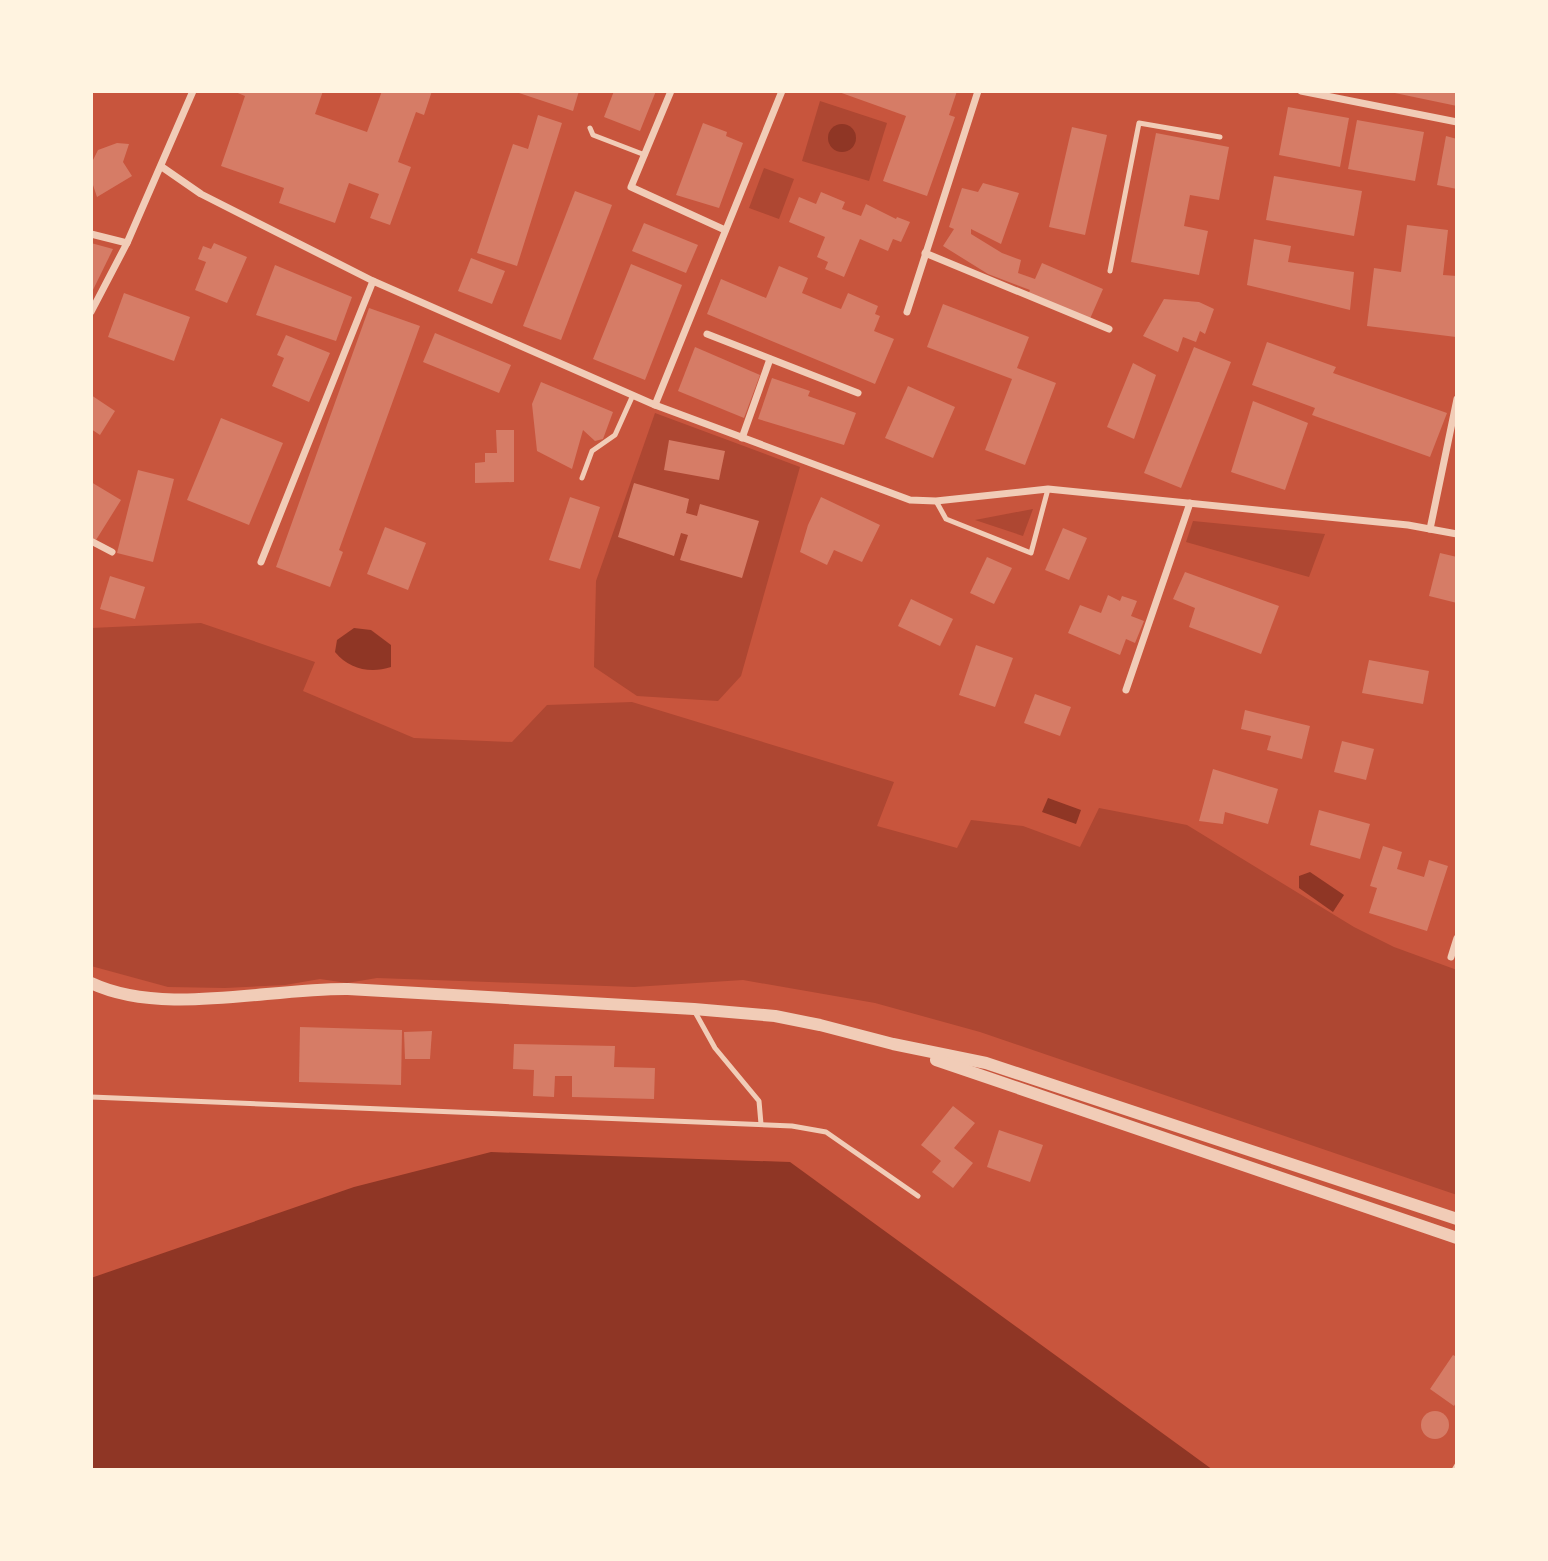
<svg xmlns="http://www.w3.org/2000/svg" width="1548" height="1561" viewBox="0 0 1548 1561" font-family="Helvetica,sans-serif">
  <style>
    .green { fill: #ae4732 }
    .water { fill: #8f3625 }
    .building { fill: #d67c66 }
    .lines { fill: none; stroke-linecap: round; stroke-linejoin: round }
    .service { stroke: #f1ccb7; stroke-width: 5 }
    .minor { stroke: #f1ccb7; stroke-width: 7 }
    .tertiary { stroke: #f1ccb7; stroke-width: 12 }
  </style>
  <rect width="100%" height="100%" fill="#c8553d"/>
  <g class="green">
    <polygon points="820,101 887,123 869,181 802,161"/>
    <polygon points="764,168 794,179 779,219 749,208"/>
    <polygon points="655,413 800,467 741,676 718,701 637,696 594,667 596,581"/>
    <polygon points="1033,509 1023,536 975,520"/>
    <polygon points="1193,521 1325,534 1309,577 1186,542"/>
    <polygon points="201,623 315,662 303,691 414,738 512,742 547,705 632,702 894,782 877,826 957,848 971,820 1023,826 1080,847 1099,808 1187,825 1354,927 1394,947 1457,970 1457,1195 980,1032 875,1003 743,980 634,987 377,978 347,983 320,979 285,985 225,988 168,987 91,966 91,628"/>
  </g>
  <g class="water">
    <circle cx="842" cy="138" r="14"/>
    <path d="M354,628L371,630L391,645V667C370,674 349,669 335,652L337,640Z"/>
    <polygon points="1048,798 1081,810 1076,824 1042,812"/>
    <polygon points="1310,872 1344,895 1333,912 1299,888 1299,876"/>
    <polygon points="491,1152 790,1162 1213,1470 91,1470 91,1278 354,1187"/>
  </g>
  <g class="building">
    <polygon points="233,91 323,91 315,114 367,132 382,91 432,91 424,115 416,112 398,162 411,167 390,225 370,218 379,194 349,183 335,223 279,203 284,188 221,166 245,96"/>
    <polygon points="513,91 579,91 573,111"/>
    <polygon points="614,91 656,91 640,131 604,117"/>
    <polygon points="836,91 957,91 949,115 955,117 927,196 883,181 906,116"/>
    <polygon points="1390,91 1457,91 1457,106 1390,92"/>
    <polygon points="1288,107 1349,118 1340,167 1279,155"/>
    <polygon points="538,115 562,123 517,266 477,253 513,144 528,149"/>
    <polygon points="1357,120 1424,132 1415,181 1348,169"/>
    <polygon points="703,123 727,132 726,136 743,143 719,208 676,195"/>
    <polygon points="1072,127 1107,135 1085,235 1049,227"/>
    <polygon points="1156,133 1229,147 1219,200 1190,195 1184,226 1208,231 1199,275 1131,262"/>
    <polygon points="1446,136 1457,139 1457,189 1437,185"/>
    <polygon points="117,143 129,144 123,162 132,176 97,197 91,179 91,164 98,150"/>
    <polygon points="1274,176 1362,191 1354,236 1266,220"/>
    <polygon points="983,183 1019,193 1001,244 971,229 971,234 1002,253 1021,260 1018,273 1035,279 1042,263 1103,289 1089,321 1028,295 1030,290 988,274 943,246 954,229 949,227 962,188 978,192"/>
    <polygon points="575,191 612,205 561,340 523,326"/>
    <polygon points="821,192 845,202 842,209 861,216 866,204 896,219 897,217 910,222 901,242 893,239 888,251 860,239 844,277 825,269 828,262 817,257 825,237 789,222 799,197 816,204"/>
    <polygon points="644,223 698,245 686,273 632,251"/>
    <polygon points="1407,225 1448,230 1443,275 1457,276 1456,337 1367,326 1374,268 1401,272"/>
    <polygon points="1254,239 1291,246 1288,262 1354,272 1350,310 1247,285"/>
    <polygon points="91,243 113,249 91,294"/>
    <polygon points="214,243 247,257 227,303 195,290 206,262 198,259 203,246 211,249"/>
    <polygon points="471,258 505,271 492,304 458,291"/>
    <polygon points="631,264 682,285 645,380 593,359"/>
    <polygon points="275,265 352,297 336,341 256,315"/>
    <polygon points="779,266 808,278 802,293 833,306 841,309 848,293 878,306 875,314 880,316 874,331 894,339 875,384 707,314 721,279 766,298"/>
    <polygon points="124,293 190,317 174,361 108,337"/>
    <polygon points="1164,299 1199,302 1214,309 1205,334 1200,331 1196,342 1183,337 1178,352 1143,336"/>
    <polygon points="943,304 1029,337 1017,368 1056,383 1025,465 985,450 1012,379 927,347"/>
    <polygon points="369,308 420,326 339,550 343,552 330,587 276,567"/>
    <polygon points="435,333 511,365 499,393 423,362"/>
    <polygon points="286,335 330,353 309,402 272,386 284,358 277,355"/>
    <polygon points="1267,342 1336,367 1333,373 1447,413 1430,457 1312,415 1315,408 1252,385"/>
    <polygon points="695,347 760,375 744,418 678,391"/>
    <polygon points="1194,347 1231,362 1181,488 1144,473"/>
    <polygon points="1133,363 1156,375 1134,439 1107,427"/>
    <polygon points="772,378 810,391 808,396 856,413 844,445 758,419"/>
    <polygon points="541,382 613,412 603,439 595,441 583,430 572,469 537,451 532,404"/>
    <polygon points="908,386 955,407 933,458 885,438"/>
    <polygon points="91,395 115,411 100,435 91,429"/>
    <polygon points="1253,401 1308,423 1285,490 1231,472"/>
    <polygon points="221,418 283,443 249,525 187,500"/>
    <polygon points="496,430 514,430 514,482 475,483 475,463 485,462 485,453 497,453"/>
    <polygon points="669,440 725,451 719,480 664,470"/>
    <polygon points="138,470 174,479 153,562 117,553"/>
    <polygon points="91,482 121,500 96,540 91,537"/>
    <polygon points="634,483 689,499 686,513 697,516 700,504 759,521 742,578 680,560 688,535 681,533 674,556 618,537"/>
    <polygon points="570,497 600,507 580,569 549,560"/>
    <polygon points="821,497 880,525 862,562 834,550 827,565 800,552 808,525"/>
    <polygon points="385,527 426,543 408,590 367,574"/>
    <polygon points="1063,528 1087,538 1069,580 1045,570"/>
    <polygon points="1440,553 1457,557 1457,603 1429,596"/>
    <polygon points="987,557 1012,568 994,604 970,593"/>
    <polygon points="1185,572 1279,606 1261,654 1189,627 1195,608 1173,599"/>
    <polygon points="110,576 145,587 135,619 100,609"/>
    <polygon points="1108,595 1120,601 1122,596 1137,601 1131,616 1144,621 1135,643 1126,639 1120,655 1068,633 1080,605 1101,613"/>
    <polygon points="911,599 953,619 940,646 898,626"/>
    <polygon points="976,645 1013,658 995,707 959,695"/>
    <polygon points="1369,660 1429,671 1423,704 1362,693"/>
    <polygon points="1035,694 1071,707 1060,736 1024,723"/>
    <polygon points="1245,710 1310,726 1302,759 1267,750 1271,736 1241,729"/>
    <polygon points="1342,741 1374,749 1366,780 1334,772"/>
    <polygon points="1213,769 1278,789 1268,824 1225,812 1223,824 1199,821"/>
    <polygon points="1319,810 1370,824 1360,859 1310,845"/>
    <polygon points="1383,846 1402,852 1397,869 1424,877 1429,860 1448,866 1427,931 1369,913 1377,888 1370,886"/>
    <polygon points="300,1027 402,1030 401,1085 299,1082"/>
    <polygon points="432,1031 430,1059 405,1059 404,1032"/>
    <polygon points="514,1044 615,1046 614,1067 655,1068 654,1099 572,1097 572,1076 555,1076 554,1097 533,1096 534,1070 513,1069"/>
    <polygon points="953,1106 975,1123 954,1148 973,1163 953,1188 932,1172 941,1161 921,1145"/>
    <polygon points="999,1130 1043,1145 1030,1182 987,1167"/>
    <polygon points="1453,1355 1457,1357 1457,1401 1454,1406 1430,1389"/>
    <circle cx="1435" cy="1425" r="14"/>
  </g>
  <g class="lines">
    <g class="service">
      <polyline points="590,128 593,135 645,155"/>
      <polyline points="1110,271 1139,123 1220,137"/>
      <polyline points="582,478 592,451 615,435 633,395"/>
      <polyline points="936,501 946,519 1031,553 1048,489"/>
      <polyline points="695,1012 715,1048 759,1101 761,1124"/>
      <polyline points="91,1097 792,1126 826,1132 918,1196"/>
      <polyline points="1454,1470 1457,1465"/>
    </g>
    <g class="minor">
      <polyline points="671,91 631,187 725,230"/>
      <polyline points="1301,91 1457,122"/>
      <polyline points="162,167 201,194 373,281 655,405 910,500 936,501 1048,489 1408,525 1457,534"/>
      <polyline points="91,234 127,243"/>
      <polyline points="925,253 1109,329"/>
      <polyline points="91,312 127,243 193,91"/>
      <polyline points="907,312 978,91"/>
      <polyline points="707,334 858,393"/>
      <polyline points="655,405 782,91"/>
      <polyline points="742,438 770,359"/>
      <polyline points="1430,529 1457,399"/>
      <polyline points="91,541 112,552"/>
      <polyline points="261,562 373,281"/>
      <polyline points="1126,690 1190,503"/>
      <polyline points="1451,957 1457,938"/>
    </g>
    <g class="tertiary">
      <path d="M91,983C163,1017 268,988 348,989L694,1009L775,1016L820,1025L893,1044L986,1063L1457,1219"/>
      <polyline points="936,1060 1457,1238"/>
    </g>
  </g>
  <rect width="1548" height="1561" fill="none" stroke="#fff3e0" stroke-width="186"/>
</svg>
